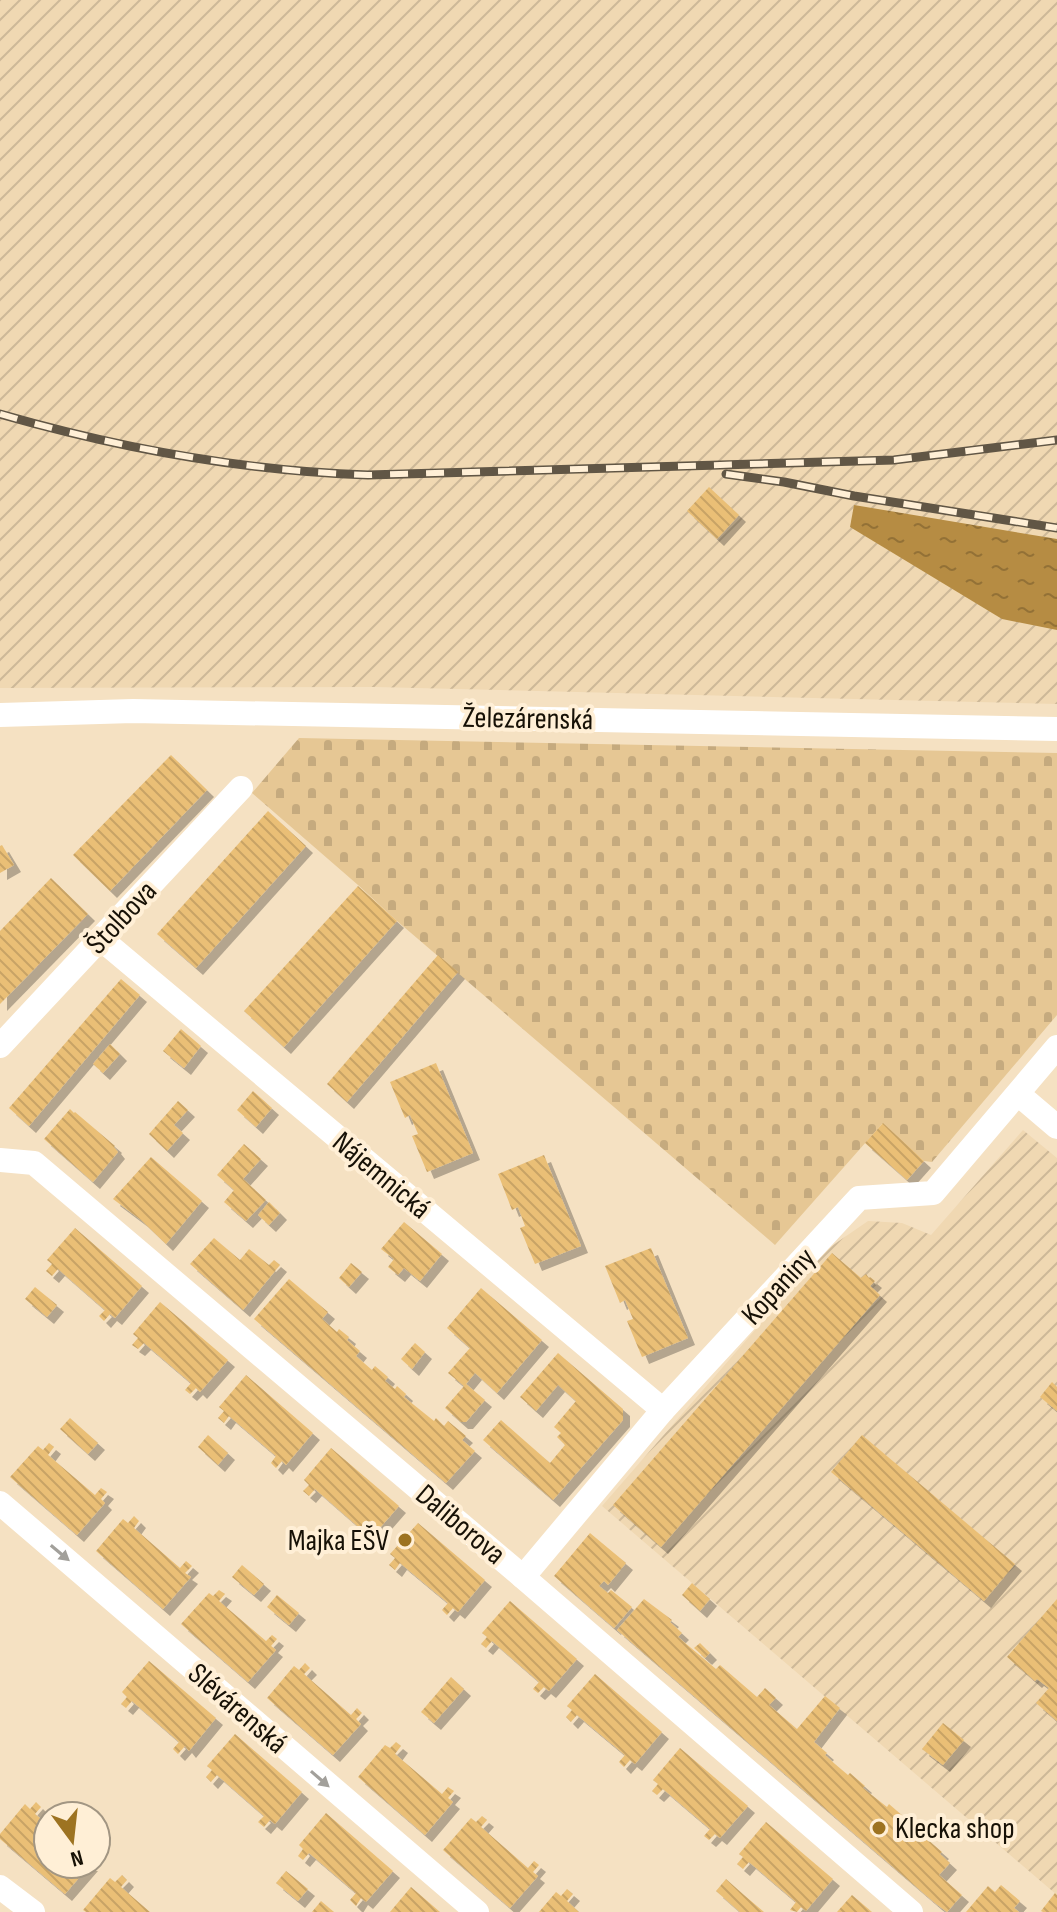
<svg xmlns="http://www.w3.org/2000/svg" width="1057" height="1912" viewBox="0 0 1057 1912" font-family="'Sofia Sans Condensed',sans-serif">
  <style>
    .industrial { fill: url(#industrial-furrows) }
    .cemetery { fill: url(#cemetery-stones) }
    .water { fill: url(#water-ripples) }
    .building { fill: url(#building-back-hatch); filter: url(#shadow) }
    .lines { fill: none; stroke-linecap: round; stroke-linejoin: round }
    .minor { stroke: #fff; stroke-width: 24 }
    .rail-casing { stroke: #615645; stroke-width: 9 }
    .rail { stroke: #ffefd6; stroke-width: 6; stroke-dasharray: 18; stroke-linecap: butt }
    .oneway { fill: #a2a09b }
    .poi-dot { fill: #9d7321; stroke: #ffefd6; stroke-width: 3 }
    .labels { text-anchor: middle; stroke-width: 8; stroke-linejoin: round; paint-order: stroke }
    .street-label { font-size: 30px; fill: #171106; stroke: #ffefd6 }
    .poi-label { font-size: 30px; fill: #171106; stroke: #ffefd6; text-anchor: end }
  </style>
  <defs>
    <pattern id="industrial-furrows" width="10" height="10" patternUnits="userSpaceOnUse" patternTransform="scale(2)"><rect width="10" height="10" fill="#f0d8b2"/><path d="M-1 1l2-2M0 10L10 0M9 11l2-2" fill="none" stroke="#cdb898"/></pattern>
    <pattern id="cemetery-stones" width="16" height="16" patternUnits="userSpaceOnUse" patternTransform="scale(2)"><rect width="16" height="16" fill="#e6c794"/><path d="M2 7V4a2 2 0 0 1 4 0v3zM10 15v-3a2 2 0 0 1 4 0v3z" fill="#c5aa7e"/></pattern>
    <pattern id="water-ripples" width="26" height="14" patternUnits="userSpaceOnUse" patternTransform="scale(2)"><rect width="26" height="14" fill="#b68c43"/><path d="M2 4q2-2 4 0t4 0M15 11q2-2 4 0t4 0" fill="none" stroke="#937136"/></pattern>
    <pattern id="building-back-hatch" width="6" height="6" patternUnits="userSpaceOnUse" patternTransform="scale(2)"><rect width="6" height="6" fill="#eabf76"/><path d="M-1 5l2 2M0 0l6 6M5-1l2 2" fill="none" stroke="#c8a365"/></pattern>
    <filter id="shadow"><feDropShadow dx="7" dy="7" stdDeviation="0" flood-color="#0004"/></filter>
  </defs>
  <rect width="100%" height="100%" fill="#f5e1c2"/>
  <g class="industrial">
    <polygon points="0,0 1057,0 1057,704 375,687 0,688"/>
    <polygon points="1023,1130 1057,1158 1057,1895 602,1506 823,1252 868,1221 902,1223 931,1235"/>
  </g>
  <polygon class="cemetery" points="299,738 1057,753 1057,1015 932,1162 924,1161 882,1124 775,1245 397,921 358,885 252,793"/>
  <polygon class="water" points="854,505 1057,539 1057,630 1002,619 850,527"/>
  <g class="building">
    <polygon points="709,487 739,515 717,539 687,511"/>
    <polygon points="171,755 207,790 110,891 73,855"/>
    <polygon points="268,811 306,846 196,968 157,934"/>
    <polygon points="2,845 14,865 0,873 0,846"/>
    <polygon points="51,878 88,914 0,1004 0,931"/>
    <polygon points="358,886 397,921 284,1047 244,1011"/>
    <polygon points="438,955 458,972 347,1102 327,1084"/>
    <polygon points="121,979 140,995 29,1126 9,1108"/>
    <polygon points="181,1029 201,1046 184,1068 163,1051"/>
    <polygon points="110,1044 120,1054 103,1073 93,1064"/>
    <polygon points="436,1063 473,1153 427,1172 412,1136 418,1134 410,1115 405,1118 390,1082"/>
    <polygon points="253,1091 272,1108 256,1127 237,1110"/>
    <polygon points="178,1101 188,1110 174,1125 183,1133 167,1151 149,1134"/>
    <polygon points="70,1109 74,1113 75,1112 115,1146 114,1147 118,1152 93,1182 44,1139"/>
    <polygon points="883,1123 924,1161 907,1180 865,1143"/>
    <polygon points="244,1144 261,1159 243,1179 266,1200 246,1221 224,1202 234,1190 217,1175"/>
    <polygon points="544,1155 581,1246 535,1264 520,1228 525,1226 518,1207 512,1210 498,1174"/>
    <polygon points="151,1157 202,1201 166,1244 141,1220 113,1199"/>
    <polygon points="269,1202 280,1213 269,1225 258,1215"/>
    <polygon points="404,1222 442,1254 420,1281 404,1268 398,1275 388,1267 394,1259 381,1249"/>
    <polygon points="75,1228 142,1286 115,1318 110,1314 104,1321 99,1316 105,1310 58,1269 52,1276 46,1271 52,1264 47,1260"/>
    <polygon points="214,1238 240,1260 249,1249 269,1265 274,1260 280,1265 243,1310 190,1264"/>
    <polygon points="651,1248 688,1338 642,1357 627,1321 633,1319 625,1300 620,1303 605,1266"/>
    <polygon points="832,1253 861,1278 866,1274 869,1278 870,1277 875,1281 870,1286 880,1295 661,1547 613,1505"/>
    <polygon points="351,1263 362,1272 349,1287 339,1278"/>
    <polygon points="289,1279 328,1312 322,1319 337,1332 339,1329 349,1337 347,1340 360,1351 356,1356 372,1370 375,1366 388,1377 385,1381 395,1389 397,1386 406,1394 404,1397 434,1421 436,1418 444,1426 448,1421 466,1436 462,1440 475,1451 446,1483 254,1319"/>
    <polygon points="35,1287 57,1305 47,1317 25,1299"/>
    <polygon points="481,1288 542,1340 497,1393 475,1373 466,1384 485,1400 466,1422 461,1422 445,1408 464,1386 448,1373 470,1348 447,1328"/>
    <polygon points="160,1302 228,1360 200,1392 196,1388 190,1394 185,1390 191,1383 144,1343 138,1349 132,1345 138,1338 133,1334"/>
    <polygon points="415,1343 425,1352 412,1369 401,1359"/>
    <polygon points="558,1353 623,1409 623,1420 553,1500 483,1440 501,1420 550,1463 565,1445 557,1437 561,1433 554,1427 576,1401 558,1385 536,1411 520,1397"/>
    <polygon points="246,1375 313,1433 286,1465 282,1461 276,1468 271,1463 276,1456 229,1416 224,1423 218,1418 224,1411 219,1407"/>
    <polygon points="1052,1382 1057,1387 1057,1411 1040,1397"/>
    <polygon points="70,1418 98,1443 88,1454 60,1429"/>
    <polygon points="208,1435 228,1453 218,1465 198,1447"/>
    <polygon points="862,1435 1015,1564 984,1601 831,1472"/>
    <polygon points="49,1443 54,1447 48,1455 95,1495 101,1488 107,1492 101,1499 105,1503 77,1535 10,1477 38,1446 43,1450"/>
    <polygon points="331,1448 399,1506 371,1538 367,1534 361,1541 356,1537 362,1530 315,1489 309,1496 303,1491 309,1485 304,1480"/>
    <polygon points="134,1516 139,1521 134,1528 180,1568 186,1561 192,1566 185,1573 191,1577 163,1609 96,1551 123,1519 128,1523"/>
    <polygon points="418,1523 485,1580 458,1612 453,1608 447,1615 442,1610 448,1603 400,1563 395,1570 389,1565 395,1558 390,1554"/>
    <polygon points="590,1533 626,1563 608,1585 604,1581 599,1586 608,1593 611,1590 632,1607 614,1628 554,1576"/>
    <polygon points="242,1565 264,1584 254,1595 232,1577"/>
    <polygon points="692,1583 710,1599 700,1611 682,1595"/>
    <polygon points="219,1590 225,1594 219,1601 266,1641 272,1635 277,1639 271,1646 276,1650 248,1682 181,1624 209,1593 213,1596"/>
    <polygon points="277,1595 299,1613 289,1625 267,1607"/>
    <polygon points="644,1599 672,1620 670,1622 682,1633 678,1637 716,1669 720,1665 757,1697 765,1688 776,1698 769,1705 797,1729 825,1696 840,1708 814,1742 827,1753 825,1755 835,1764 848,1775 850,1773 865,1786 863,1788 887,1807 889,1804 904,1817 901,1820 925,1841 927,1839 942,1852 940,1854 950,1863 939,1875 962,1895 947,1912 935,1903 617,1630"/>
    <polygon points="1057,1599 1057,1721 1036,1703 1049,1688 1037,1679 1035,1681 1007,1657"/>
    <polygon points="510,1601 577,1659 549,1691 544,1687 538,1693 533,1689 539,1682 492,1641 486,1648 481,1644 487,1637 482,1633"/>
    <polygon points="700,1643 710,1653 705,1658 694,1648"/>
    <polygon points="149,1661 216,1718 189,1751 185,1746 178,1754 173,1749 179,1742 132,1701 126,1708 121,1704 127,1697 122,1692"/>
    <polygon points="305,1663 310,1668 304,1674 351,1715 357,1708 362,1713 356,1719 361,1724 333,1755 267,1698 294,1666 299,1670"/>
    <polygon points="595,1674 662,1732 635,1764 630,1760 624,1767 619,1762 625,1755 577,1715 571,1722 566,1717 572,1710 567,1706"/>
    <polygon points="451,1677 464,1689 434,1723 421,1712"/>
    <polygon points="943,1723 964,1740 943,1765 922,1749"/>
    <polygon points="235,1734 302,1792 275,1824 270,1820 264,1827 258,1822 264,1816 217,1775 211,1782 206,1777 212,1770 207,1766"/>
    <polygon points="396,1742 401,1746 395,1754 442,1794 448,1787 454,1791 448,1798 453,1802 425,1835 358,1777 385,1745 390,1748"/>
    <polygon points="680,1748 748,1806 720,1838 715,1834 709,1840 704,1836 710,1829 663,1789 657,1795 652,1791 658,1784 653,1780"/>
    <polygon points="36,1802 41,1807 35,1814 48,1825 48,1864 91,1864 65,1894 0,1839 0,1834 25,1804 30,1809"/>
    <polygon points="326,1813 393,1871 366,1902 361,1898 356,1906 350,1900 356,1893 309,1853 303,1860 298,1856 303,1849 299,1845"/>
    <polygon points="482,1816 487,1820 481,1827 528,1868 534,1861 539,1865 533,1872 538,1876 510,1908 443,1850 471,1818 476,1822"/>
    <polygon points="766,1822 833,1879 806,1911 801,1907 797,1912 790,1910 796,1902 749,1862 743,1869 737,1864 743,1857 739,1854"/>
    <polygon points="286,1871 308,1889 298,1901 276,1883"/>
    <polygon points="122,1875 127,1880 121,1887 150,1912 86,1912 83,1910 110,1878 115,1882"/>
    <polygon points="726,1879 744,1895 764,1912 740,1912 716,1891"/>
    <polygon points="1001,1885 1020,1901 1014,1908 1019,1912 966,1912 988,1886 995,1892"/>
    <polygon points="411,1887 440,1912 390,1912"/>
    <polygon points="567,1889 573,1894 567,1901 579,1912 539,1912 556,1892 561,1896"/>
    <polygon points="1055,1893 1057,1895 1057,1912 1043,1912 1041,1911"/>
    <polygon points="852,1895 872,1912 837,1912"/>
    <polygon points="321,1901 334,1912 312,1912"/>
  </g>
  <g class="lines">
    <g class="minor">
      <polyline points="0,715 133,711 1057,729"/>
      <polyline points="101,939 663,1410"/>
      <polyline points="0,1046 241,788"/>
      <polyline points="1018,1094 1057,1127"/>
      <polyline points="0,1160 34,1163 523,1577 911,1912"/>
      <polyline points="0,1503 477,1912"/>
      <polyline points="523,1577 663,1410 859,1198 933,1193 1057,1047"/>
      <polyline points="0,1887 33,1912"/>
    </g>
    <g class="rail-casing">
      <g id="rail">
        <path d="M0,414C119,448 245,471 368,475L894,460L1057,440"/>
        <polyline points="726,474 784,482 854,496 1057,528"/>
      </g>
    </g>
    <use href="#rail" class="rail"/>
  </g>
  <defs><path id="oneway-solid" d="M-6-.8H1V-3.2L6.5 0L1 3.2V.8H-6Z" transform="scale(2)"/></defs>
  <g class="oneway">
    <use href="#oneway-solid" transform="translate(60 1553) rotate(40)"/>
    <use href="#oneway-solid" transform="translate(320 1779) rotate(41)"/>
  </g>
  <g class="poi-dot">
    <circle cx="405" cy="1540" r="8"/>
    <circle cx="879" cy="1828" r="8"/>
  </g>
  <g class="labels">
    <g class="street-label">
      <text transform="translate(528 718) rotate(1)" y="10">Železárenská</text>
      <text transform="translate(121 917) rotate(-47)" y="10">Štolbova</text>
      <text transform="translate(382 1175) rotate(40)" y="10">Nájemnická</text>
      <text transform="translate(778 1286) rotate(-47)" y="10">Kopaniny</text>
      <text transform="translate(461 1524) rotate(40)" y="10">Daliborova</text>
      <text transform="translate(238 1708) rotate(41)" y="10">Slévárenská</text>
    </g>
    <g class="poi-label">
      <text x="389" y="1550">Majka EŠV</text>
      <text x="895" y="1838" text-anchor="start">Klecka shop</text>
    </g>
  </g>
  <g transform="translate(72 1840) rotate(165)"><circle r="38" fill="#ffefd6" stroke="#a29683" stroke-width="2"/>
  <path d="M0-6L14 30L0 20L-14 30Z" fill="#9d7321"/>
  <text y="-12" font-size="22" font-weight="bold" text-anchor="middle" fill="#171106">N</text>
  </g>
</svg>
